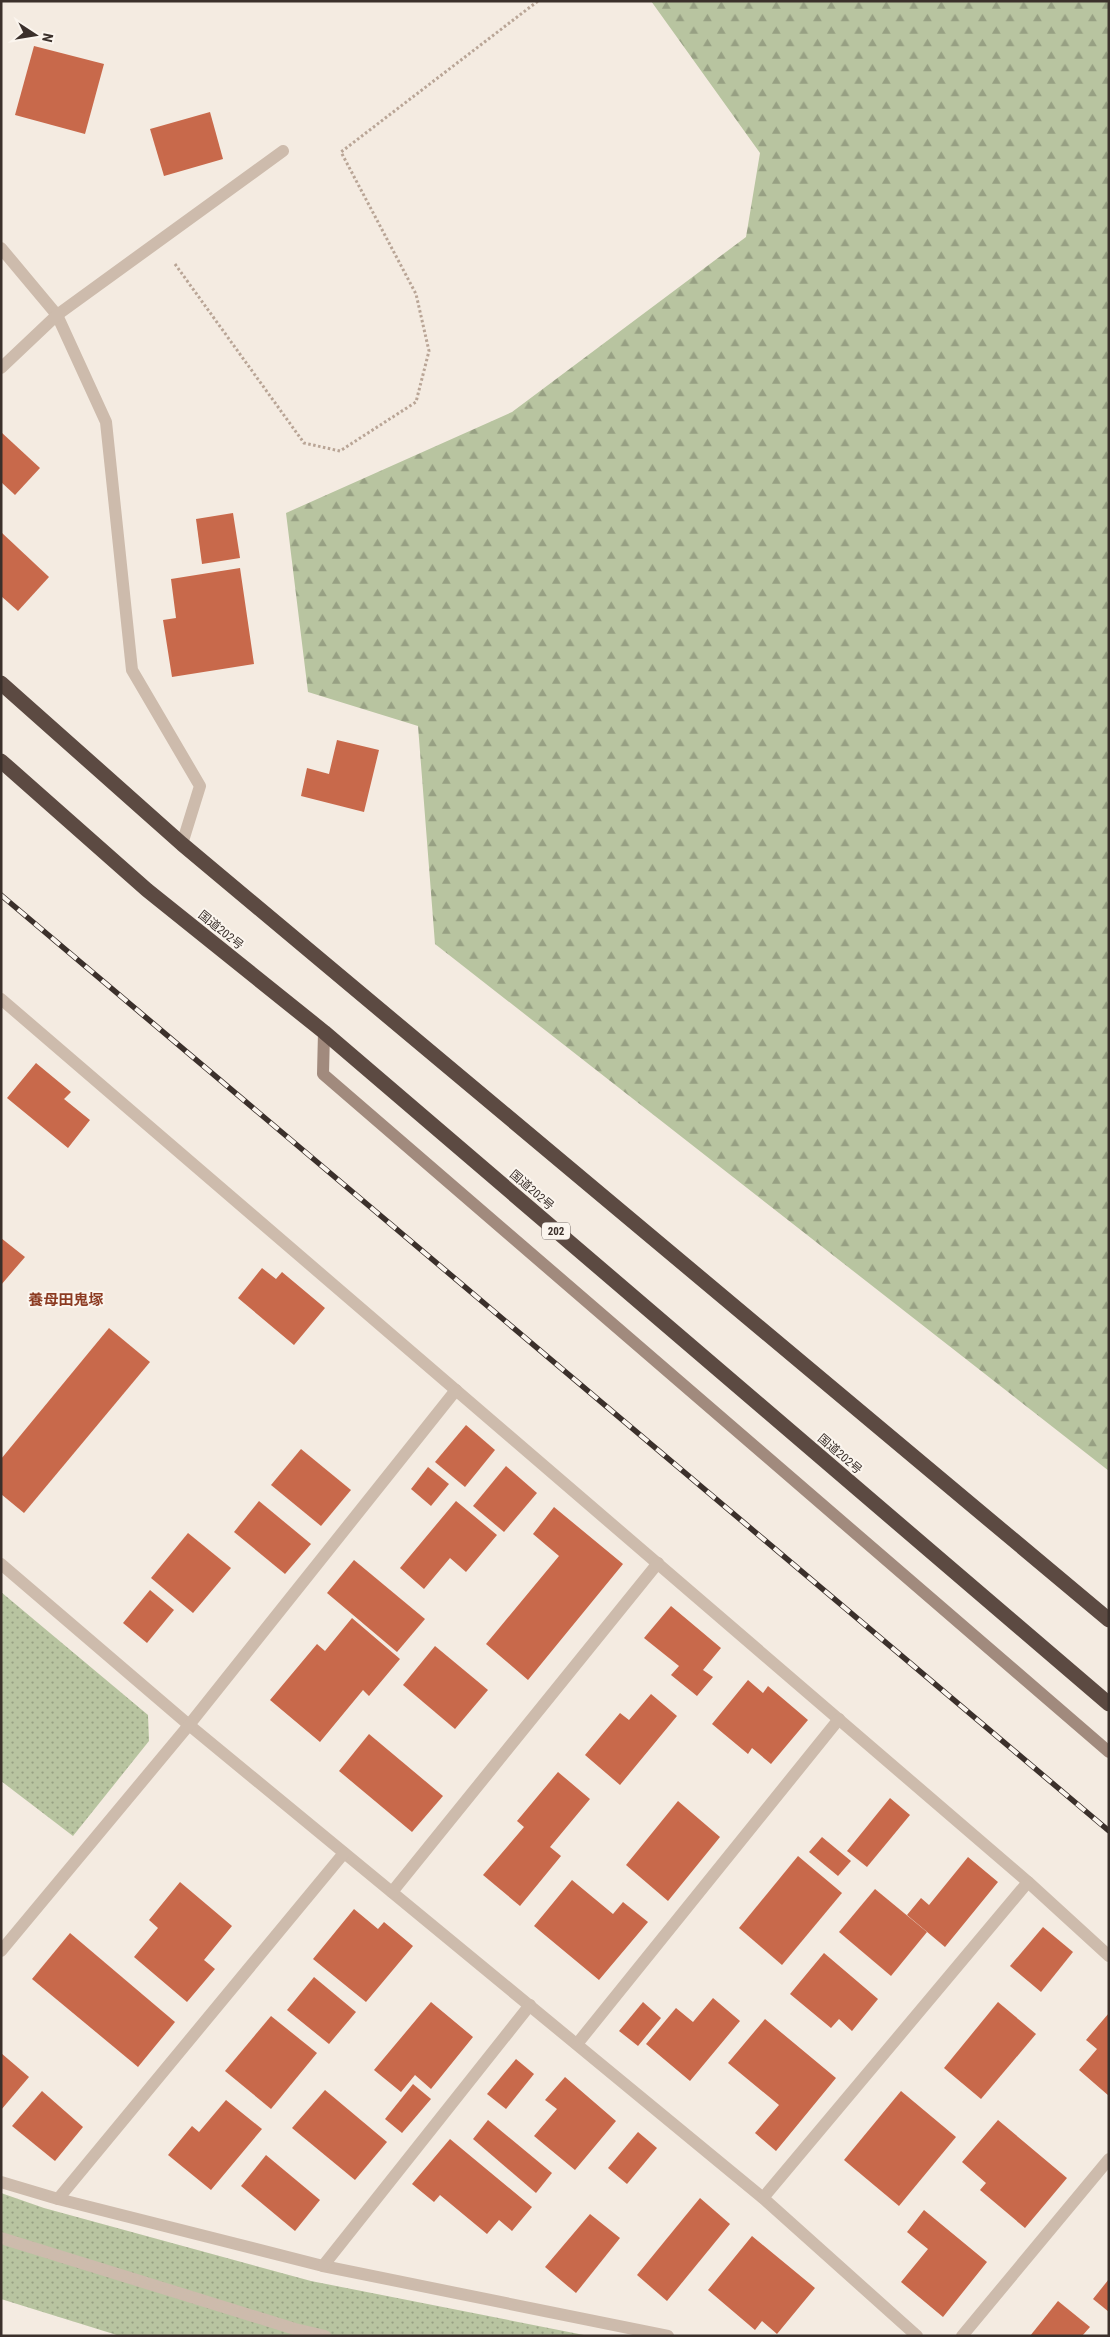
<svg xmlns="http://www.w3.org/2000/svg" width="1110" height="2337" viewBox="0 0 1110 2337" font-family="'Roboto Condensed','Noto Sans JP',sans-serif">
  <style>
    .green { fill: url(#green-dots) }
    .forest { fill: url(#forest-firs) }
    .building { fill: #c8694b }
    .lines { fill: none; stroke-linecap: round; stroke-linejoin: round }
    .path { stroke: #b9a596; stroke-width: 3; stroke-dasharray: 2.5 2.5; stroke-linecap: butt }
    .lane { stroke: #cdbbac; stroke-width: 12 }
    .street { stroke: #cdbbac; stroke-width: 12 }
    .secondary { stroke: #a18a7d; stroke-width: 12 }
    .highway { stroke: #5c4a42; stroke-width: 15 }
    .rail-casing { stroke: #3b302b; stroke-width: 5.5 }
    .rail { stroke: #fbf5ee; stroke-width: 4; stroke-dasharray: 11; stroke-linecap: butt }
    .labels { text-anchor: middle; stroke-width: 4; stroke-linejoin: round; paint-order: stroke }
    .shield { fill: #fbf5ee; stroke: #756b66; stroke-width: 1 }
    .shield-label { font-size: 11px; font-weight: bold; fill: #3b302b }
    .street-label { font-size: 12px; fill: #3b302b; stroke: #fbf5ee }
    .quarter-label { font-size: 15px; font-weight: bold; fill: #8c3b22; stroke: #fbf5ee }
  </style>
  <defs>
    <pattern id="green-dots" width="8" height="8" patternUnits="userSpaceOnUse" patternTransform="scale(1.25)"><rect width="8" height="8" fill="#b8c4a0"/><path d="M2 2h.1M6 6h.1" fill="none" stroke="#97a083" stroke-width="1.8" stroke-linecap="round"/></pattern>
    <pattern id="forest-firs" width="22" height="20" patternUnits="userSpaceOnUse" patternTransform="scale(1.25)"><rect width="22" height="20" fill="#b8c4a0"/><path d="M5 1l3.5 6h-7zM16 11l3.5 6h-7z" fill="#97a083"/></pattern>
  </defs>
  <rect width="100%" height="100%" fill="#f4ebe1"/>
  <g class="green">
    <polygon points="1,1592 148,1715 149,1741 73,1836 1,1781"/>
    <polygon points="1,2193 44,2208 311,2281 589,2336 120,2336 1,2299"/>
  </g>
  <polygon class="forest" points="651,1 1109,1 1109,1471 435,944 418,726 308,692 286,513 512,412 746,237 760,153"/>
  <g class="building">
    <polygon points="34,46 104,64 85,134 15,115"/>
    <polygon points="210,112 223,159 164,176 150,129"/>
    <polygon points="1,432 40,468 15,495 1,482"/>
    <polygon points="233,513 240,558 202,564 196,519"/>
    <polygon points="1,532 49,577 18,611 1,596"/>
    <polygon points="240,568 254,664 172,677 163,620 176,618 171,579"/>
    <polygon points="337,740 379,750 364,812 301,796 307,768 329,774"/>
    <polygon points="36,1063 71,1092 64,1099 90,1120 68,1148 7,1098"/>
    <polygon points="1,1238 25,1257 1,1285"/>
    <polygon points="262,1268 276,1279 282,1272 325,1308 294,1345 238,1298"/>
    <polygon points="109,1328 150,1362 24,1513 1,1494 1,1459"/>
    <polygon points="466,1425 495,1450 465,1487 435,1462"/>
    <polygon points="301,1449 351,1490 321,1526 271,1485"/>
    <polygon points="506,1466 537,1493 504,1532 473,1506"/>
    <polygon points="428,1467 449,1484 431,1506 411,1489"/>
    <polygon points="259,1501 311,1544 285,1574 234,1532"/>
    <polygon points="456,1501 497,1535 466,1572 450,1558 424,1589 400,1568"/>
    <polygon points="554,1507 623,1564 528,1680 486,1644 559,1556 533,1534"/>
    <polygon points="188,1533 231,1568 193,1613 151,1578"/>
    <polygon points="354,1560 425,1619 397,1652 327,1593"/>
    <polygon points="150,1590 174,1610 147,1643 123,1623"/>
    <polygon points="671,1606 721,1648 703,1670 713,1677 697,1696 671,1675 679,1666 644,1638"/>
    <polygon points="352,1618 400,1659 369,1696 363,1690 320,1742 270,1700 317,1644 325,1651"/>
    <polygon points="435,1646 488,1690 455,1729 403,1685"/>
    <polygon points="748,1680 763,1693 768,1686 808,1720 771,1764 752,1748 748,1754 712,1724"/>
    <polygon points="651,1694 677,1716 620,1785 585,1755 620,1713 629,1720"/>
    <polygon points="369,1734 443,1796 412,1832 339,1771"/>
    <polygon points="558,1772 590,1799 550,1847 561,1856 520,1906 483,1875 524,1827 517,1821"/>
    <polygon points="890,1798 910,1815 867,1867 847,1851"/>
    <polygon points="678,1801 720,1837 668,1901 626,1865"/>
    <polygon points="822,1837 851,1861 838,1876 809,1852"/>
    <polygon points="798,1856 842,1893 782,1965 739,1928"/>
    <polygon points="968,1857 998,1882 945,1947 907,1915 921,1898 929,1905"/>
    <polygon points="572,1880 613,1914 623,1902 648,1922 599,1980 534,1926"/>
    <polygon points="180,1882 232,1926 204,1960 215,1969 187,2002 134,1957 158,1928 149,1920"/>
    <polygon points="875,1889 927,1932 891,1976 839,1932"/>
    <polygon points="354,1909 378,1929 384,1922 413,1946 366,2002 313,1959"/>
    <polygon points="1043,1927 1073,1952 1041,1992 1010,1966"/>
    <polygon points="70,1933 175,2022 138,2067 32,1979"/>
    <polygon points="824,1953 878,1999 852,2031 839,2019 831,2028 790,1994"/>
    <polygon points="314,1977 356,2012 329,2044 287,2010"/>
    <polygon points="713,1998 740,2021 690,2081 646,2044 676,2008 693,2022"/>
    <polygon points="431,2002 473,2037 431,2089 415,2075 401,2092 374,2070"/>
    <polygon points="643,2002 661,2018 638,2046 619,2031"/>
    <polygon points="998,2002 1036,2034 981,2099 944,2068"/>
    <polygon points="1109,2013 1109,2096 1079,2070 1097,2049 1086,2040"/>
    <polygon points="271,2016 317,2053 271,2109 225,2071"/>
    <polygon points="765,2019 836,2078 776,2151 755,2133 779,2105 728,2063"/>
    <polygon points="1,2053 29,2077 1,2110"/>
    <polygon points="516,2059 534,2074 506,2109 487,2094"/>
    <polygon points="565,2077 616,2121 575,2170 534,2136 557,2109 545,2100"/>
    <polygon points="413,2084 431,2099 402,2133 385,2119"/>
    <polygon points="325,2090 387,2142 355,2180 292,2128"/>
    <polygon points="42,2091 83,2127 55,2161 12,2126"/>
    <polygon points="901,2091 956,2137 899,2206 844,2160"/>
    <polygon points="226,2100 262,2129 211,2190 168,2155 192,2126 199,2132"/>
    <polygon points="488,2120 552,2173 536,2193 473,2139"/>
    <polygon points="998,2120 1067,2178 1025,2228 980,2190 986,2183 962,2162"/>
    <polygon points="638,2132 657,2148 627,2184 608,2168"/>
    <polygon points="450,2139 532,2207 512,2231 499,2220 487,2234 440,2195 434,2202 412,2184"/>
    <polygon points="266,2155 320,2200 295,2231 241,2186"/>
    <polygon points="700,2198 730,2224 667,2301 637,2275"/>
    <polygon points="924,2210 987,2262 943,2317 901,2282 928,2249 907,2232"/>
    <polygon points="590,2214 620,2238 576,2293 545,2267"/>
    <polygon points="752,2236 815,2288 777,2334 762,2321 755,2330 708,2290"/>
    <polygon points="1109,2279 1109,2312 1093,2299"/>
    <polygon points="1058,2301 1090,2327 1082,2336 1030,2336"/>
  </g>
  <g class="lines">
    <polyline class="path" points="175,264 304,443 340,451 416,402 429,351 416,294 341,152 538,1"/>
    <polyline class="lane" points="1,2238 295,2329 325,2336"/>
    <g class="street">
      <polyline points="1,248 57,315 106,422 132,670 200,786 182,844"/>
      <polyline points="1,368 57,315 283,151"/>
      <polyline points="1,999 1028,1882 1109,1956"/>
      <polyline points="1,1564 189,1725 763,2198 917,2336"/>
      <polyline points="392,1892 658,1563"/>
      <polyline points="1,1951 189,1725 456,1390"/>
      <polyline points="577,2044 839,1719"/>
      <polyline points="1,2182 58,2199 323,2266 668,2336"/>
      <polyline points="763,2198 1028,1882"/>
      <polyline points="58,2199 344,1853"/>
      <polyline points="323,2266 530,2005"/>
      <polyline points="962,2336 1109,2159"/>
    </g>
    <polyline class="secondary" points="324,1032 323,1074 1109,1752"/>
    <g class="highway">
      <polyline points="1,683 182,844 1109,1620"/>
      <polyline points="1,761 147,890 324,1032 1109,1704"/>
    </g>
    <g class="rail-casing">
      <polyline id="rail" points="1,895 1109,1831"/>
    </g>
    <use href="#rail" class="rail"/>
  </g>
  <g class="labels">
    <rect class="shield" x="542" y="1222.5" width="28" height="17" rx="4"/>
    <g class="shield-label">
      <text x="556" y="1235">202</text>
    </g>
    <g class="street-label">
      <text transform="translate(221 930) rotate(39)" y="4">国道202号</text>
      <text transform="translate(532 1190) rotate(41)" y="4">国道202号</text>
      <text transform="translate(840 1454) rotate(41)" y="4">国道202号</text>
    </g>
    <g class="quarter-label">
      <text x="66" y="1305">養母田鬼塚</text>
    </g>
  </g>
  <rect width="1110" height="2337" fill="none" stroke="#3b302b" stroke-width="5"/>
  <g transform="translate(35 35) rotate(102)" stroke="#fbf5ee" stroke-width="4" paint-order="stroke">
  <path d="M0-4L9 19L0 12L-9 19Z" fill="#3b302b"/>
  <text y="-8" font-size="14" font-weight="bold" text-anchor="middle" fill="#3b302b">N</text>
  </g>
</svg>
